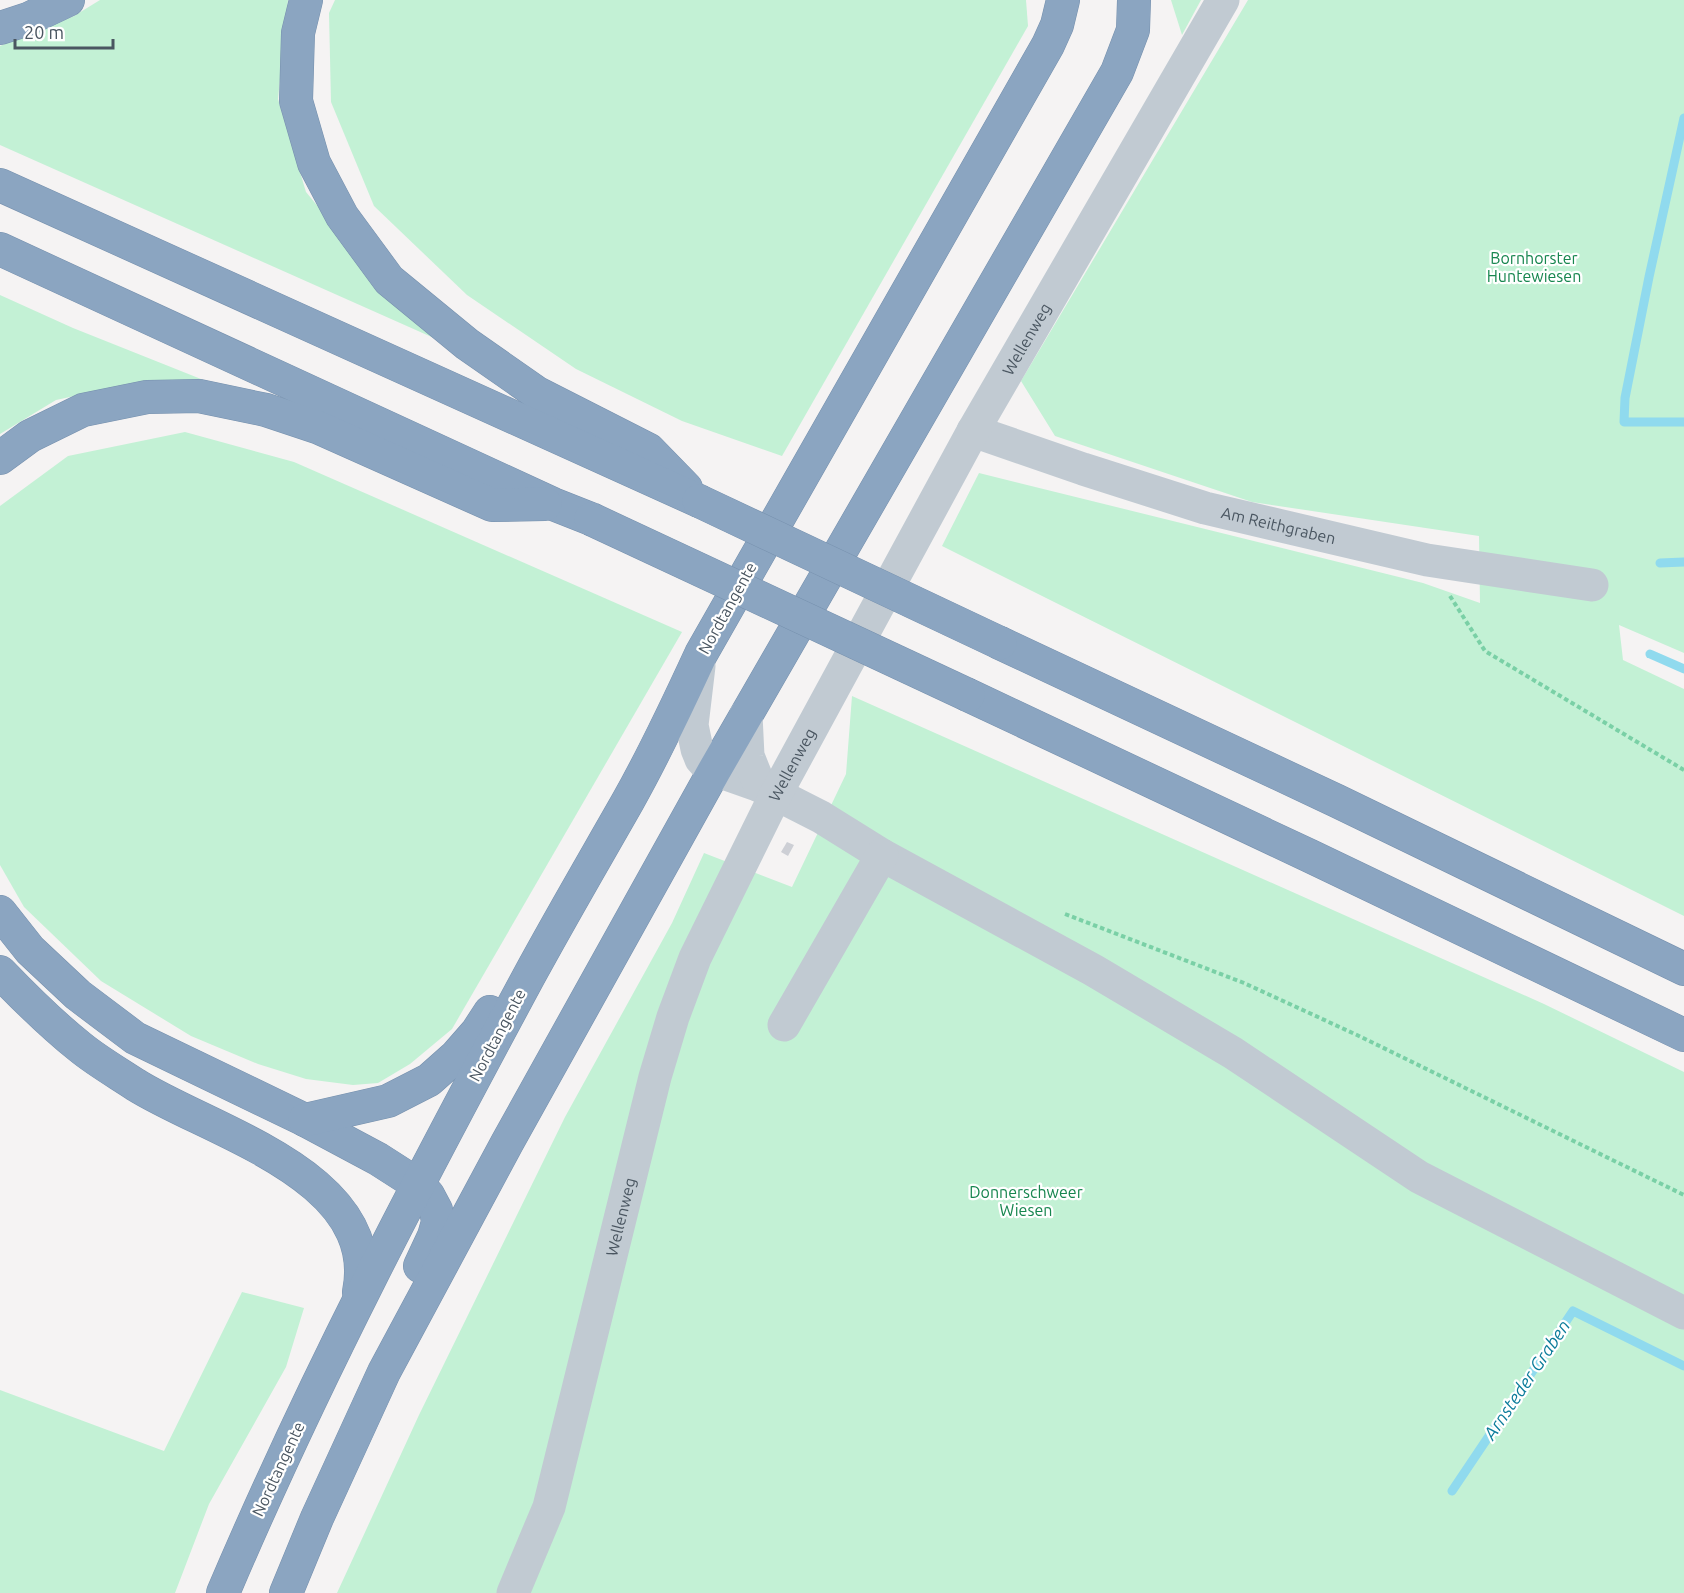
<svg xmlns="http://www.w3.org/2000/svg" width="1684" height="1593" viewBox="0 0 1684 1593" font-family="Ubuntu,sans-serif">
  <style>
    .green { fill: #c3f1d5 }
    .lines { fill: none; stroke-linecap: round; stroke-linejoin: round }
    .stream { stroke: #90daee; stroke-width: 9 }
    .building { fill: #cdcfd5 }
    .highway-casing { stroke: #7690ad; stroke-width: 34 }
    .path { stroke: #7ad0a6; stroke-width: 4; stroke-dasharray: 4.5 3; stroke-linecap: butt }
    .minor { stroke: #c1cad2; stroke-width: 33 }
    .highway { stroke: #8ba5c1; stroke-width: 33 }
    .highway-bridge-casing { stroke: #7690ad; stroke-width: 34; stroke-linecap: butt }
    .highway-bridge { stroke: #8ba5c1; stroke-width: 33 }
    .labels { text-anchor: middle; stroke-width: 4.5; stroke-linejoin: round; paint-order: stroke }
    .park-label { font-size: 16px; fill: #17864f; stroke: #fff }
    .street-label { font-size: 16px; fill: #4a5661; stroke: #fff }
    .water-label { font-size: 18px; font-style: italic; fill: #0c7c9b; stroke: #fff }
  </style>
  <rect width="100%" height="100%" fill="#f5f3f3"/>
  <g class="green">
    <polygon points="100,0 288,0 278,99 306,192 376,277 463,351 0,145 0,46 74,16"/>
    <polygon points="335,0 1026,0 1028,26 782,456 682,421 576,369 467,295 374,206 331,102 329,13"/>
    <polygon points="1171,0 1201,0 1182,35"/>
    <polygon points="1248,0 1684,0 1684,653 1619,625 1623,660 1684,689 1684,916 942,546 979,473 1423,583 1480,603 1479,536 1252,502 1055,436 1021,381"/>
    <polygon points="0,295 73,328 211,383 149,380 56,400 0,434"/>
    <polygon points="185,432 294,462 682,632 452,1029 410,1064 378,1083 353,1085 306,1079 258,1064 191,1036 101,981 24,907 0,865 0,506 68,456"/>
    <polygon points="852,696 1544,1004 1684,1072 1684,1593 337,1593 419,1415 565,1117 672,923 704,853 792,887 846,774"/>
    <polygon points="242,1292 304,1308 286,1367 209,1504 175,1593 0,1593 0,1390 164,1451"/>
  </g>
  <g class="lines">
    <g class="stream">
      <polyline points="1684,118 1649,277 1625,398 1624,422 1684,422"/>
      <polyline points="1660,563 1684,562"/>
      <polyline points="1650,654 1684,669"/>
      <polyline points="1452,1491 1573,1311 1684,1366"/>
    </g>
  </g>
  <polygon class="building" points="787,842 794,845 788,856 781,852"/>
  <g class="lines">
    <g class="highway-casing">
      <g id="highway">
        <polyline points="306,0 298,33 296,101 314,163 342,216 389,280 467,344 537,393 649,450 686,488"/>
        <polyline points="0,28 28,19 68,0"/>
        <polyline points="0,185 699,501"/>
        <polyline points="0,249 553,504 591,519"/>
        <polyline points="0,458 30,436 83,410 147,397 199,396 266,410 317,427 492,505 545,504"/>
        <polyline points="1000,643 1337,801 1684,969"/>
        <polyline points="968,695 1310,856 1684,1035"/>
        <polyline points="0,912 30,950 78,995 135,1038 305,1120 378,1159 417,1184 428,1195 436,1210 438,1222 434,1236 420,1266"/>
        <path d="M0,972C25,998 51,1024 80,1047C97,1061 118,1073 136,1085C211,1132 382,1176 359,1292"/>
        <polyline points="305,1120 388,1101 429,1080 456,1056 477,1032 490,1012"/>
        <path d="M223,1593C313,1381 420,1178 529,976C561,917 595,859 628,801C655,753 678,704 701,654L1048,45L1057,25L1063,0"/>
        <polyline points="286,1593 317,1518 384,1372 507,1143 714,771 1117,72 1133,30 1134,0"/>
      </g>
    </g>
    <g class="path">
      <polyline points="1450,596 1485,651 1684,770"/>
      <polyline points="1065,914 1244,983 1357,1035 1684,1195"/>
    </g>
    <g class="minor">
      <path id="s1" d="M973,431L1083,469L1205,508L1427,560L1592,585"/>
      <polyline points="699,666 692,725 697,749 701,759 709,768 760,786 821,817 882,855 1093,970 1233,1053 1419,1177 1684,1313"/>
      <polyline points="746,715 748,756 760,786"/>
      <polyline points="784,1025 882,855"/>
      <path id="s2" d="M513,1593L549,1507L655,1077L673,1017L695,958L776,794L973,431L1223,0"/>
    </g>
    <use href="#highway" class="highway"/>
    <g class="highway-bridge-casing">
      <g id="highway-bridge">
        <polyline points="699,501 1000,643"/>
        <polyline points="591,519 968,695"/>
      </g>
    </g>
    <use href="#highway-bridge" class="highway-bridge"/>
  </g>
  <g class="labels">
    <g class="park-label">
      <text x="1534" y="264">Bornhorster<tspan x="1534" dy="18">Huntewiesen</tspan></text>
      <text x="1026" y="1198">Donnerschweer<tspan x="1026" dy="18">Wiesen</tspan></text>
    </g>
    <g class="street-label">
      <text dy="6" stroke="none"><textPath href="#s2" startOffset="1364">Wellenweg</textPath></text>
      <text dy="6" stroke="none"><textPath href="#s1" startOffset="320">Am Reithgraben</textPath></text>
      <text transform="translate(727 608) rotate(-61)" y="6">Nordtangente</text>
      <text dy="6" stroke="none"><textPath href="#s2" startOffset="878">Wellenweg</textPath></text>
      <text transform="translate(497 1035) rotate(-62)" y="6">Nordtangente</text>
      <text dy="6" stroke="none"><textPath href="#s2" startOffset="392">Wellenweg</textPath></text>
      <text transform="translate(278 1469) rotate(-65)" y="6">Nordtangente</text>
    </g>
    <g class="water-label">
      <text transform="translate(1527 1380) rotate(-56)" y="6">Arnsteder Graben</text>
    </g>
  </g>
  <path d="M15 39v9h98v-9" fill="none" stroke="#4a5661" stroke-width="3"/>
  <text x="24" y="39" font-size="18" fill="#4a5661" stroke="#ffffff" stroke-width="4.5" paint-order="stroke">20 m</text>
</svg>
